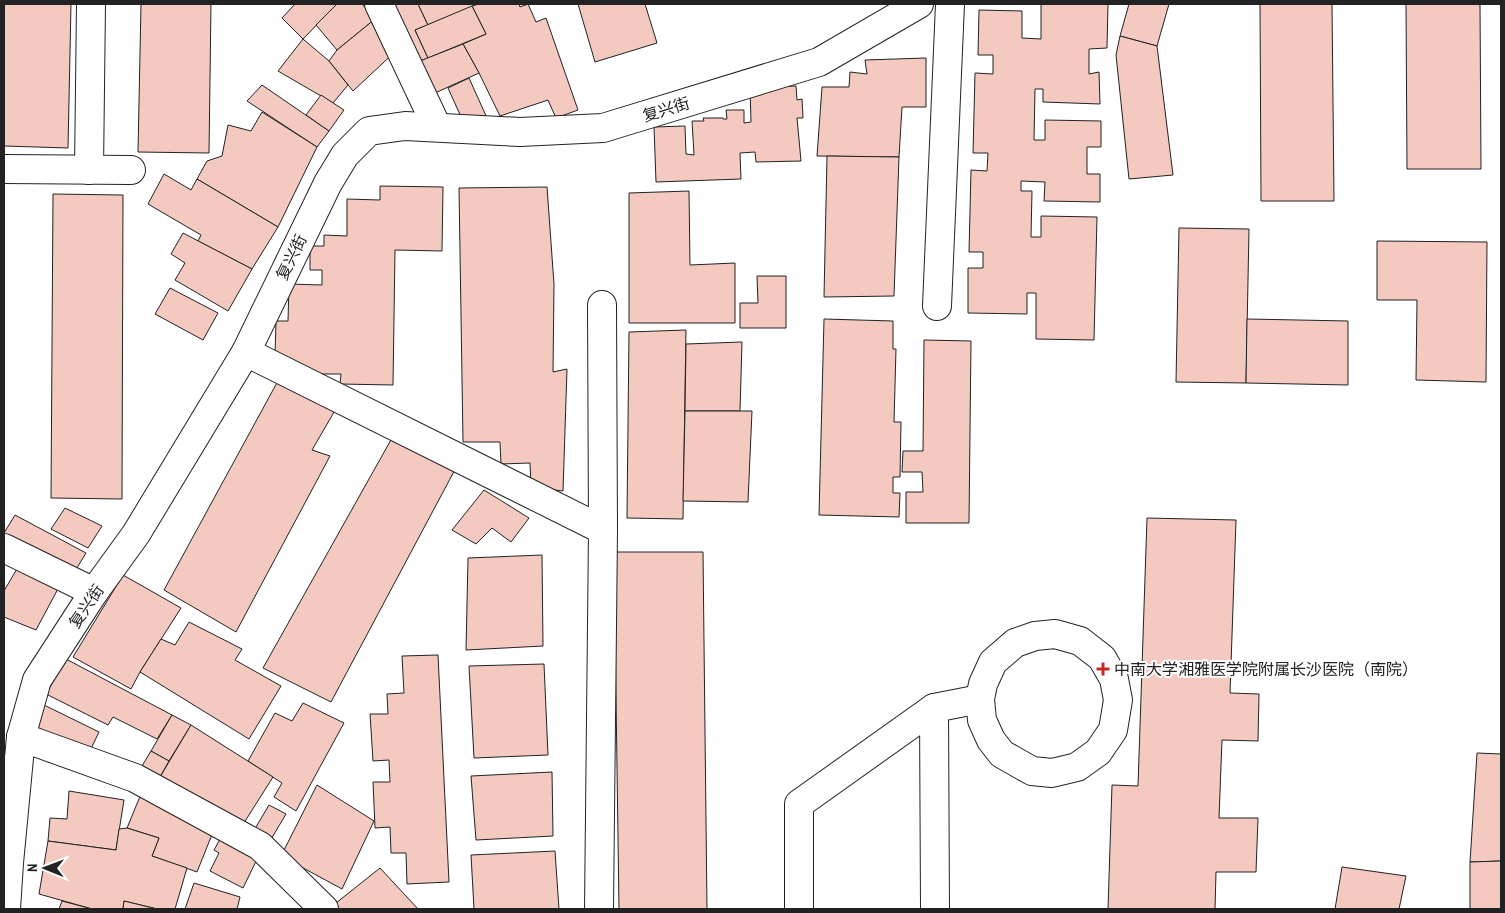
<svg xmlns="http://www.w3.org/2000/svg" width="1505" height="913" viewBox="0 0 1505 913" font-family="'Archivo Narrow','Noto Sans SC',sans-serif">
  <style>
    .building { fill: #f3c9c0; stroke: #222 }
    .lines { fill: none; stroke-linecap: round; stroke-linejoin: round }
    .minor-casing { stroke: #222; stroke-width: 30 }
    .minor { stroke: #fff; stroke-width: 28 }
    .poi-dot { fill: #c62828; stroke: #fff; stroke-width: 2 }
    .labels { text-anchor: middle; stroke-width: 4; stroke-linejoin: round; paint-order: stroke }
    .street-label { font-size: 16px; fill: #222; stroke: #fff }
    .poi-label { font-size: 16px; fill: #222; stroke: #fff; text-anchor: start }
  </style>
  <rect width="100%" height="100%" fill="#fff"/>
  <g class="building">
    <polygon points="4,4 71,4 68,148 4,146"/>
    <polygon points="141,4 211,4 209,153 138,152"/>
    <polygon points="295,4 337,4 303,39 282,18"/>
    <polygon points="337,4 362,4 375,19 337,50 316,25"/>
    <polygon points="392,4 418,4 428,25 415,30 428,58 420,61"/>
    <polygon points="418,4 479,4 428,25"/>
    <polygon points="479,4 519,4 520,7 528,4 536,22 546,18 578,110 556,118 548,100 500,116 479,73 463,44 486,34 472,6"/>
    <polygon points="578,4 645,4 657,43 595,62"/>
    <polygon points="1041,4 1108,4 1107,48 1089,49 1089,74 1099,72 1100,104 1043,102 1043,89 1035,89 1034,140 1045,140 1045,120 1101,121 1101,147 1087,147 1087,174 1100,174 1100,202 1044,201 1045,182 1021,181 1021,191 1032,191 1031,237 1041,237 1041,216 1097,217 1094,340 1036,339 1036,293 1027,293 1027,314 968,313 968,268 983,268 983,252 969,252 971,170 987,171 988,153 973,153 975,73 993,74 993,55 978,55 979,10 1022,11 1022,38 1041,39"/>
    <polygon points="1129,4 1169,4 1157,46 1120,36"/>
    <polygon points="1260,4 1332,4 1334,201 1261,201"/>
    <polygon points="1406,4 1480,4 1481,169 1407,169"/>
    <polygon points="472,6 486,34 428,58 415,30"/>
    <polygon points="375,19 398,49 353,91 329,61 337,50"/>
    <polygon points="1120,36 1157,46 1173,175 1129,179 1116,55"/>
    <polygon points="303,39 329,61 348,85 333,103 278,71"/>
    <polygon points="463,44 479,73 435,93 420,61"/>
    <polygon points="926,58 926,107 902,107 899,157 817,156 822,87 849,87 850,72 867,74 865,60"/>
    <polygon points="469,78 487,118 462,119 448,88"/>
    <polygon points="262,85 329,131 317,147 247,101"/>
    <polygon points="796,86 797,100 802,99 803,118 797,118 801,161 756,162 755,152 740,153 741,179 656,182 654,127 685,126 686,154 694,155 692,121 704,121 703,118 723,118 723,119 727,119 726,110 744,110 744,123 751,122 750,88"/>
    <polygon points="321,95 344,110 329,131 306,115"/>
    <polygon points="262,112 317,147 278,227 197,179 207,161 222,156 228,125 251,131"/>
    <polygon points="827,156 899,157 894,296 824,297"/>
    <polygon points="164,174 191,190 197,179 278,227 252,269 198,241 201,235 148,204"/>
    <polygon points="380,186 443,187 442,251 395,250 393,385 340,384 341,374 307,374 286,367 286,356 275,356 276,321 288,321 289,284 322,285 322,270 310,270 310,246 324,246 324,235 347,236 347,199 380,200"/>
    <polygon points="547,187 554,284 553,372 567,369 563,491 531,487 530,463 501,464 500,442 463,442 459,188"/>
    <polygon points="689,191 690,265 735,263 735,323 629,323 629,193"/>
    <polygon points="53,194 123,195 122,499 51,498"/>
    <polygon points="1179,228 1249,229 1246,383 1176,382"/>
    <polygon points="183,233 252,269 228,311 175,280 185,263 171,254"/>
    <polygon points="1377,241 1487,242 1486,382 1416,380 1417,300 1377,300"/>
    <polygon points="757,276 786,276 786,328 740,328 740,303 758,303"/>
    <polygon points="170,288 218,313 203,340 155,314"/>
    <polygon points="824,319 893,321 893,349 896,349 894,422 901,422 900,477 893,477 893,493 900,493 899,517 819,515"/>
    <polygon points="1247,319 1348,321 1348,385 1246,383"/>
    <polygon points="686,330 683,519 627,518 629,332"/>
    <polygon points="924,340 971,341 969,523 906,523 906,492 923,492 922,472 902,472 903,451 923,451"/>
    <polygon points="742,342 740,411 685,411 686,344"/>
    <polygon points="279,379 337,407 312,450 330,456 236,632 164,590"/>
    <polygon points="685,411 752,411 748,502 683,501"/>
    <polygon points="392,438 458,464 331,702 263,668"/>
    <polygon points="484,490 529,518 511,542 492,528 476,544 452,530"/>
    <polygon points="65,508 102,526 88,548 51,529"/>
    <polygon points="15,515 86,553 72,576 4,542 4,533"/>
    <polygon points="1147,518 1236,520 1230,693 1259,694 1258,741 1222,740 1219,818 1258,818 1256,872 1216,872 1215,909 1108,909 1112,785 1138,786"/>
    <polygon points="614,552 703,552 707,909 619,909"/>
    <polygon points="542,555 543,646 466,650 468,558"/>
    <polygon points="18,567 60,585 36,630 4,617 4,591"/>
    <polygon points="123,575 181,608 140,672 131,689 73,657"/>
    <polygon points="189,622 242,649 235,660 281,686 249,739 140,672 161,639 175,645"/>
    <polygon points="438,655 449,882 407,884 406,853 391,853 390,827 375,828 373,782 390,782 389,760 373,761 370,714 388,714 387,694 404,693 402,656"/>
    <polygon points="66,659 172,715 157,739 113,717 108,725 46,694"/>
    <polygon points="544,664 548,755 474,758 469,666"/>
    <polygon points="303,703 344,723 296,811 274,797 282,783 248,761 275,713 292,721"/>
    <polygon points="44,705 99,732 89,753 35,726"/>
    <polygon points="172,715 191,725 169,761 151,751"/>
    <polygon points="191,725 273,777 242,826 157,782"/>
    <polygon points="151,751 169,761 157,782 139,771"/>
    <polygon points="1477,753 1501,754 1501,861 1470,862"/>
    <polygon points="552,772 553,836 476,840 471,776"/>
    <polygon points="317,785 374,821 342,889 281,856"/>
    <polygon points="69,791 124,800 116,850 48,841 50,818 67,819"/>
    <polygon points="141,794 217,822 197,872 152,856 159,838 127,828"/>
    <polygon points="269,805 286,814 270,841 253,832"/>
    <polygon points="127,828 159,838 152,856 187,868 175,909 157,909 124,901 123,909 92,909 39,894 48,841 116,850 119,829"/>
    <polygon points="224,832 261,851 243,888 210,871 219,853 214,850"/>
    <polygon points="555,851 559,909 474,909 471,855"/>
    <polygon points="1501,861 1501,909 1470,909 1470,862"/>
    <polygon points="1342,867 1406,876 1399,909 1335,909"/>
    <polygon points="380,868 418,909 333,909 331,907"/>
    <polygon points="194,883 240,897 237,909 185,909"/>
    <polygon points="62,901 92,909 59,909"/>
    <polygon points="124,901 157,909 123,909"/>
  </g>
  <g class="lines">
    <g class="minor-casing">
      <g id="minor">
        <polyline points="379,4 437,127"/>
        <polyline points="4,169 131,170"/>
        <polyline points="89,170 91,4"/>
        <polyline points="937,306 950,4"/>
        <polyline points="246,352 603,530"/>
        <polyline points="4,548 94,592"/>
        <polyline points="934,708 980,699 982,720 991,740 1002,754 1032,771 1052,773 1077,767 1098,752 1113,730 1118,700 1114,679 1102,658 1080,641 1055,634 1035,636 1015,643 993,662 983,684 980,699"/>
        <polyline points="21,737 135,778 260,846 324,909"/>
        <polyline points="6,909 9,863 21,737 37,680 94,592 136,534 246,352 328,183 345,155 369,131 405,126 520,132 603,128 819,62 919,4"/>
        <polyline points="599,909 603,530 602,305"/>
        <polyline points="799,909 799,804 934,708 935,909"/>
      </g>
    </g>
    <use href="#minor" class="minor"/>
  </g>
  <path class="poi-dot" d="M1100.5 661.5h5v5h5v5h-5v5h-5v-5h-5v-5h5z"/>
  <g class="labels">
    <g class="street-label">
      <text transform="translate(666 109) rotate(-17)" y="6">复兴街</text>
      <text transform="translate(291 257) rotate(-64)" y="6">复兴街</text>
      <text transform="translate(86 606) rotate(-56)" y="6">复兴街</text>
    </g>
    <g class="poi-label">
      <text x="1114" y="675">中南大学湘雅医学院附属长沙医院（南院）</text>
    </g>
  </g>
  <rect width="1505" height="913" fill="none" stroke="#222222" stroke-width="10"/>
  <g transform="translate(45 868) rotate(271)" stroke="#ffffff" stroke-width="4" paint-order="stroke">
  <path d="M0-4L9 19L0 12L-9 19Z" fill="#222222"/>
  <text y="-8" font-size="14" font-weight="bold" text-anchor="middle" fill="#222222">N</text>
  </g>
</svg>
